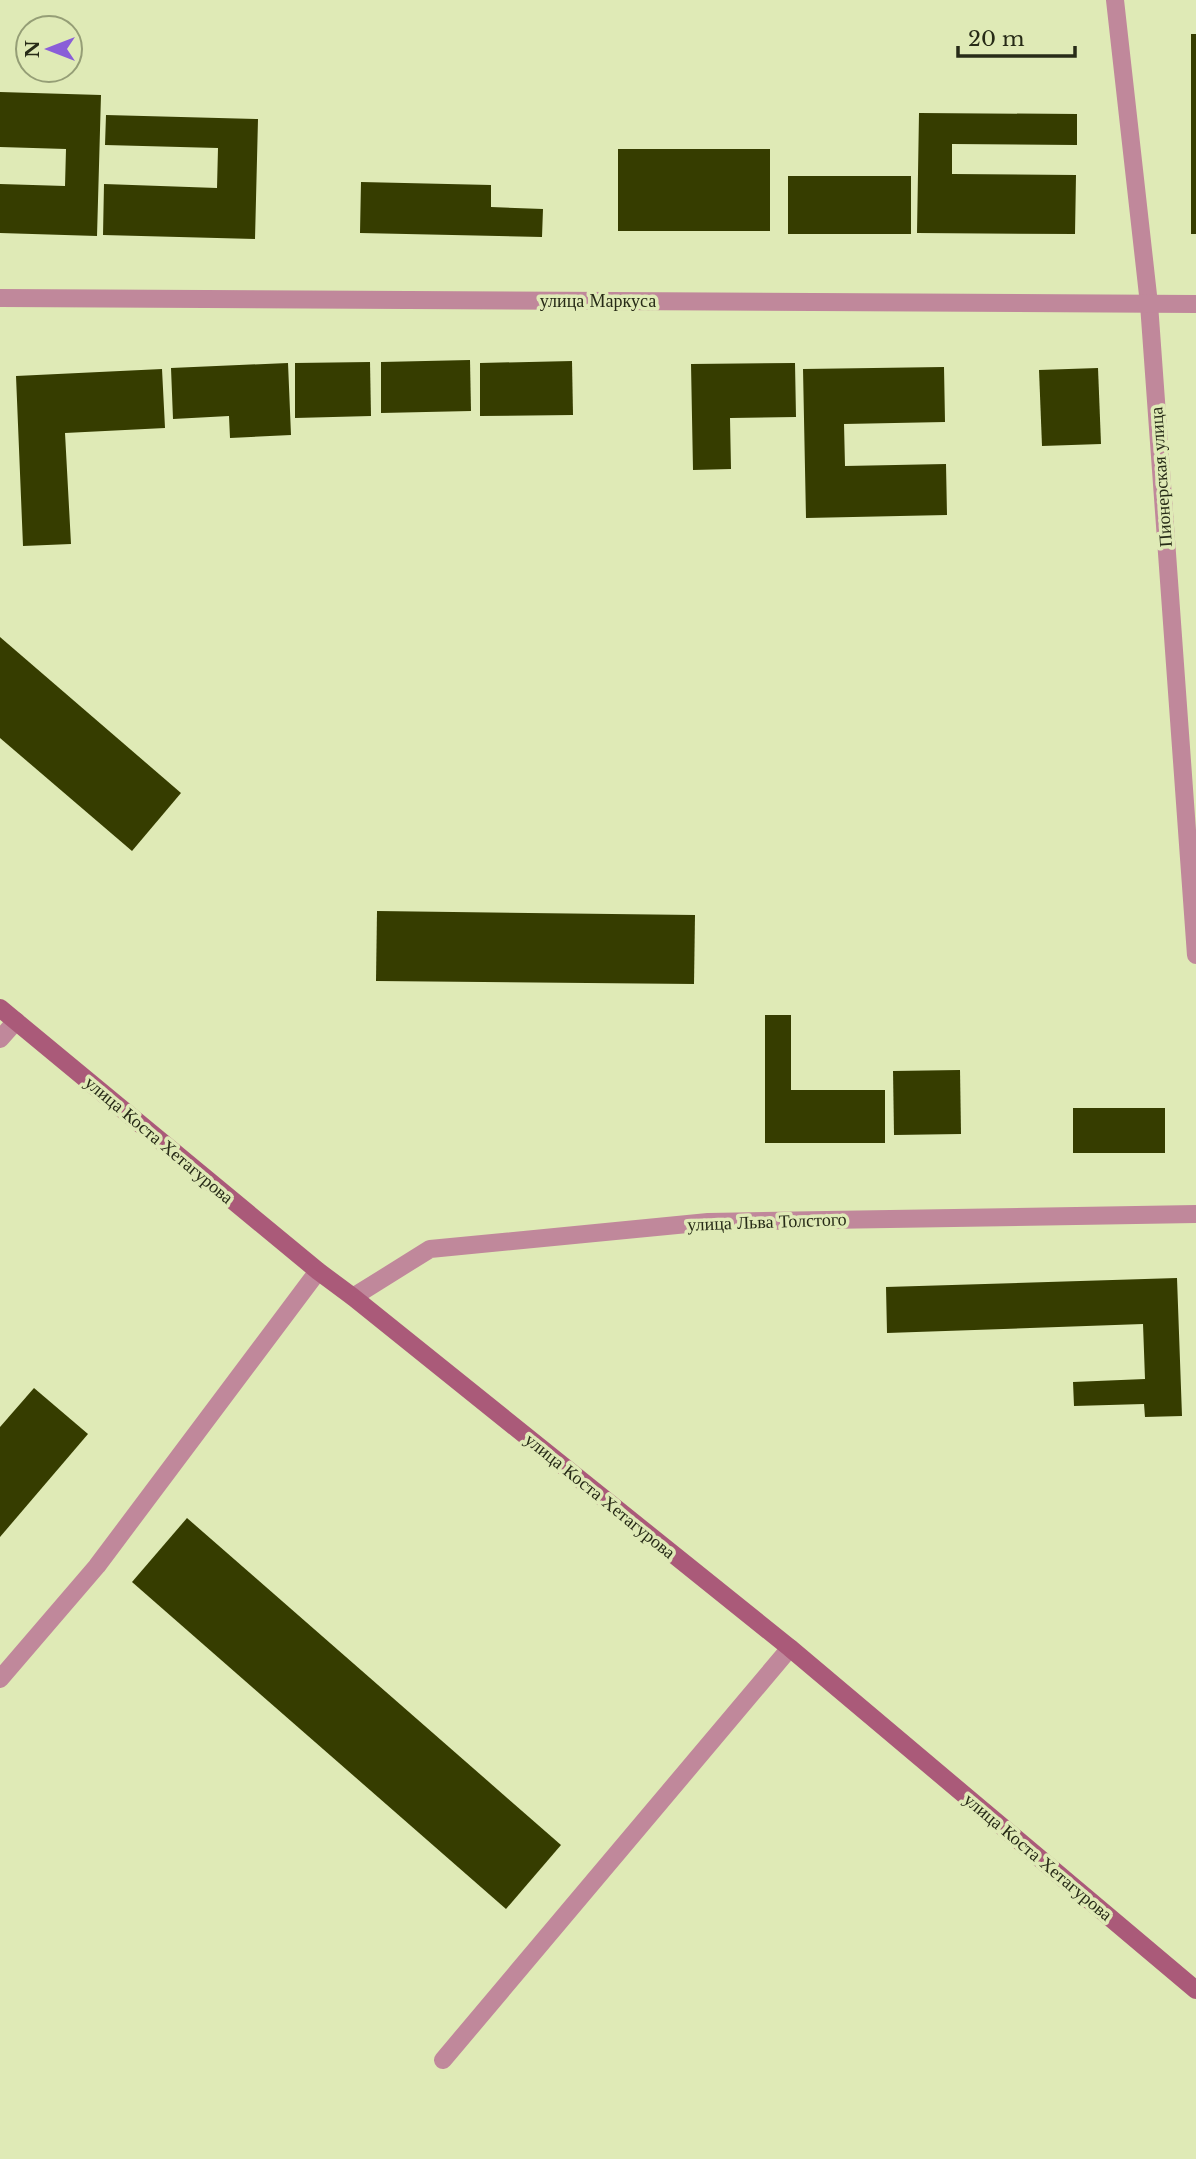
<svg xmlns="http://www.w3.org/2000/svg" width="1196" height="2159" viewBox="0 0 1196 2159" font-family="'Libre Baskerville',serif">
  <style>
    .building { fill: #363d00 }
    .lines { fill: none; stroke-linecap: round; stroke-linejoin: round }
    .lane { stroke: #c0889b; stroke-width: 18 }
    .street { stroke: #c0889b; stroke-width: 18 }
    .secondary { stroke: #aa5a79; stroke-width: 18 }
    .labels { text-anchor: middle; stroke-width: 7; stroke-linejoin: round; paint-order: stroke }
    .street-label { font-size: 18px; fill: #272b17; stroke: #dfeab6 }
  </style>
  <rect width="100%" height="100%" fill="#dfeab6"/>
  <g class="building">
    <rect x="1191" y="34" width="5" height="200"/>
    <polygon points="0,92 101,95 97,236 0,233 0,184 65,186 66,149 0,147"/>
    <polygon points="919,113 1077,114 1077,145 952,144 952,174 1076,175 1075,234 917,233"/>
    <polygon points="106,115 258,119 255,239 103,235 104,184 217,188 218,148 105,145"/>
    <rect x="618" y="149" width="152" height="82"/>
    <rect x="788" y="176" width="123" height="58"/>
    <polygon points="361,182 491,185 491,207 543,209 542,237 360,233"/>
    <polygon points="470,360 471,411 381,413 381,362"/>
    <polygon points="572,361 573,415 480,416 480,363"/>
    <polygon points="370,362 371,416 295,418 295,363"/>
    <polygon points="288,363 291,435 230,438 229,416 173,419 171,368"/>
    <polygon points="795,363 796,417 730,418 731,469 693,470 691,364"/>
    <polygon points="944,367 945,422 844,424 845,466 946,464 947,515 806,518 803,369"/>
    <polygon points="1098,368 1101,444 1042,446 1039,370"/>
    <polygon points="162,369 165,428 65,433 71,544 23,546 16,376"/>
    <polygon points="0,637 181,793 132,851 0,738"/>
    <polygon points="377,911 695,915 694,984 376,981"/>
    <polygon points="765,1015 791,1015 791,1090 885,1090 885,1143 765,1143"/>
    <polygon points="960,1070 961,1134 894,1135 893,1071"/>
    <rect x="1073" y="1108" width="92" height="45"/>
    <polygon points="1177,1278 1182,1416 1145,1417 1144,1404 1074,1406 1073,1382 1145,1379 1143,1324 887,1333 886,1287"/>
    <polygon points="34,1388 88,1434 0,1537 0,1427"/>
    <polygon points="187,1518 561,1845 506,1909 132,1582"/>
  </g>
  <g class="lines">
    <g class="lane">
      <polyline points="0,1039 16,1021"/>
      <polyline points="0,1679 97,1566 318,1271"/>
      <polyline points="443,2060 790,1648"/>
    </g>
    <g class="street">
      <polyline points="1115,0 1149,304 1196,955"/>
      <polyline points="0,298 1196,304"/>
      <polyline points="353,1297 430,1249 708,1222 1196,1214"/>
    </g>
    <polyline class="secondary" points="0,1008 318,1271 353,1297 790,1648 1196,1990"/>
  </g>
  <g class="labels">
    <g class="street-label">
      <text x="598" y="307">улица Маркуса</text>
      <text transform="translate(1161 477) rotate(-94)" y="6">Пионерская улица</text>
      <text transform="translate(159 1140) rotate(40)" y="6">улица Коста Хетагурова</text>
      <text transform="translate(767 1222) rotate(-2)" y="6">улица Льва Толстого</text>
      <text transform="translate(600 1496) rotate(39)" y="6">улица Коста Хетагурова</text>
      <text transform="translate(1038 1857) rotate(40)" y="6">улица Коста Хетагурова</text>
    </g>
  </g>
  <g transform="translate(49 49) rotate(270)"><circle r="33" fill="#dfeab6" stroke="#959e76" stroke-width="2"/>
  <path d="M0-5L12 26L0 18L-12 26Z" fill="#8a5ed8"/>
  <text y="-10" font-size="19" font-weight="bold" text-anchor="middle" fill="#272b17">N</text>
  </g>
  <path d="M958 46v10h117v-10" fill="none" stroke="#272b17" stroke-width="3.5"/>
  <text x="968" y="46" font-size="21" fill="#272b17" stroke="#dfeab6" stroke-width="5" paint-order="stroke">20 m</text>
</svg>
